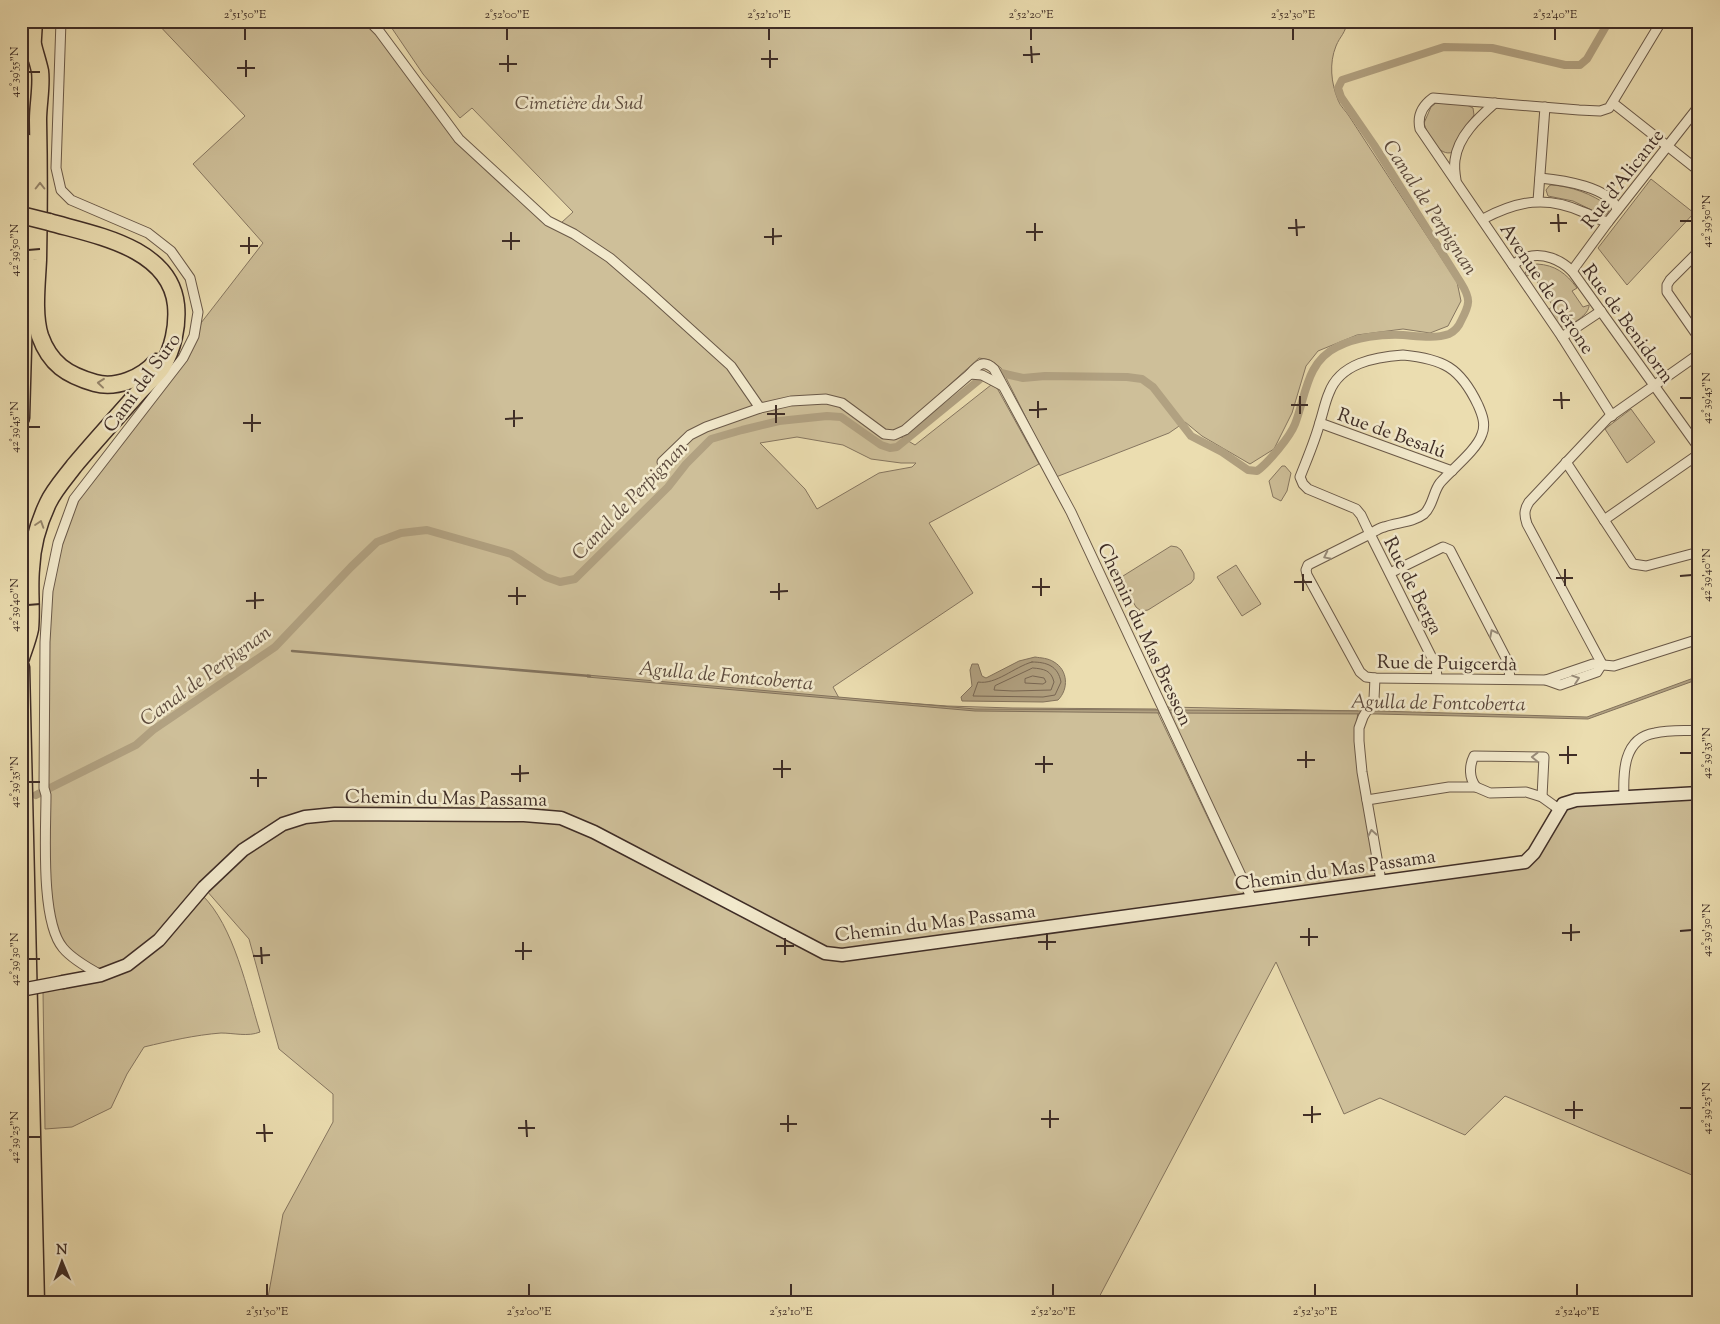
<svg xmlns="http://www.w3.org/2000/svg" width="1720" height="1324" viewBox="0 0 1720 1324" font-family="'Sorts Mill Goudy',serif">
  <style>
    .green { fill: #cebf99; stroke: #867660; fill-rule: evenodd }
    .water { fill: #b1a181; stroke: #83735d }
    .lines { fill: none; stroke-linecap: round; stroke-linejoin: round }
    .shore { stroke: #786754; stroke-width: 1 }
    .stream { stroke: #83735d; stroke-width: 2.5 }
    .canal { stroke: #b1a181; stroke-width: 8 }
    .street-casing { stroke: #6a5948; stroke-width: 11 }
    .secondary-casing { stroke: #3f2d26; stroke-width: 15 }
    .highway-casing { stroke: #3f2d26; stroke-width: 19 }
    .street { stroke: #f2e9cc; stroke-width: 9 }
    .secondary { stroke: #f2e9cc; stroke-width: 12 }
    .highway { stroke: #ebddb0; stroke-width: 16 }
    .secondary-bridge-casing { stroke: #3f2d26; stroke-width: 15; stroke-linecap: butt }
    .highway-bridge-casing { stroke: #3f2d26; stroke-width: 19; stroke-linecap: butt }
    .secondary-bridge { stroke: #f2e9cc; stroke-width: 12 }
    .highway-bridge { stroke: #ebddb0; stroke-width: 16 }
    .oneway { stroke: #95856b }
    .oneway2 { stroke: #988b79 }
    .ticks { fill: none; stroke: #3f2d26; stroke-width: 2 }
    .labels { text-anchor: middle; stroke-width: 5; stroke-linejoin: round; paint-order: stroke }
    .park-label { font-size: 19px; font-style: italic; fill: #5c4a3d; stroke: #f2e9cc }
    .street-label { font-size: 19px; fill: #3f2d26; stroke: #f2e9cc }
    .water-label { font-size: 20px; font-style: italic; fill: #5c4a3d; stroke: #f2e9cc }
    .neatline { fill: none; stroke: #3f2d26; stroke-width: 2 }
    .ticks-label { font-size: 12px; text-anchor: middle; fill: #3f2d26 }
  </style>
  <rect width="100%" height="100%" fill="#ebddb0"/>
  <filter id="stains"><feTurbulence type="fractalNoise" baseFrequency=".004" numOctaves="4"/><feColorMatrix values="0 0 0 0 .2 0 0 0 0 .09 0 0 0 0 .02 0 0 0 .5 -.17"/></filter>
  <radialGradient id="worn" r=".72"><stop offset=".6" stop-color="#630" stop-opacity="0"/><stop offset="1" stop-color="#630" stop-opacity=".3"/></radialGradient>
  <g class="green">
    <path d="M155,21H364L376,33L457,141L572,237L608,261L645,293L728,369L759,412L791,405L825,402L841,406L883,437L900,436L915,445L991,385L997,388L1039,464L929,523L973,593L833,687L839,698L947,706L1012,708L1156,709L1245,896L842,951L826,949L562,814L281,820L156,937L125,961L99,971C88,964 74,956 66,946C44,920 50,829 50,794L47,787L49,643L52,591L61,544L77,500L198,337L201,323L263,243L193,164L245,116ZM797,437L843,445L871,459L901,463H916L912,467L879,473L817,509L805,489L760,443Z"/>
    <path d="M387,21H1347C1346,33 1340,36 1336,46C1329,63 1331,83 1338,100C1340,106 1346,111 1349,116L1457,282L1461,301L1448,326L1430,333L1403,329L1357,335L1318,351L1306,366L1292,413L1274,449L1250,464L1202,436L1185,422L1169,433L1056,477L1001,368L990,360L979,358L903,427L893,432L885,430L844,400L762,404L733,364L561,223L573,212L472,108L460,118L423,74Z"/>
    <path d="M1436,103L1467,105L1473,108L1474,115L1461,133L1453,152C1439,158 1427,134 1424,123L1431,107Z"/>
    <polygon points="1651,179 1694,213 1627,285 1598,248"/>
    <path d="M1551,185C1570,186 1593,194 1608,206L1609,211L1607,214L1602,215L1573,201L1548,196L1546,190L1549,186Z"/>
    <path d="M1537,264C1555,265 1566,273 1577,288L1572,291L1583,307L1589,305C1590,314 1571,326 1562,327L1559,325L1549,309L1553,306L1532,274L1527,276L1525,274L1527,267Z"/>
    <polygon points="1631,409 1655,442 1627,463 1605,429"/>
    <polygon points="1282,466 1285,466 1291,473 1287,491 1281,501 1273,497 1269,481"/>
    <polygon points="1171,546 1177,547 1181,550 1194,573 1194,579 1191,583 1148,610 1141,611 1136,607 1121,581 1123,576"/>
    <polygon points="1236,565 1261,604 1242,616 1217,577"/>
    <polygon points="1167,707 1358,711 1356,728 1376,877 1254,895"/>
    <path d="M1699,796V1178L1505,1096L1465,1135L1380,1098L1344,1114L1276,962L1096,1303H267L283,1214L333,1122V1094L279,1049L249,939L206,890C239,859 263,835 306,820L524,819L560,822L593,836L824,957L1526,866L1563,813L1571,806Z"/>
    <path d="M202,895C234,926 247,990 260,1032C248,1037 234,1033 221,1033C195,1035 169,1041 144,1047L127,1074L111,1108L72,1127L45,1129L43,991L129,968Z"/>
  </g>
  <g class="water">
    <path d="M1035,657C1041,658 1048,658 1054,662C1068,670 1069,689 1058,700L1043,702L962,701L961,697L972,686L970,670L972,664H978L982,676L986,678L1019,661Z"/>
    <polygon points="587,675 975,709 1163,710 1164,713 975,711 587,677"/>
    <polygon points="1699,676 1699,679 1588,719 1377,714 1166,713 1164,710 1377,711 1587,717"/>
  </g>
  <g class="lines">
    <g class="shore">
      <path d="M1032,662C1047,662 1058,666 1061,682L1055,695L1043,697L973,696L978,682C996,685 1014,667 1032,662Z"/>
      <path d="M1033,668C1044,669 1051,670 1054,682L1051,690L1013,691L994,690L995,686Z"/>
      <polygon points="1033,676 1044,678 1046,682 1043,684 1025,683 1025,679"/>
    </g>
    <polyline class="stream" points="292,651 590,676"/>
    <g class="canal">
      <path d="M1001,373L1023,378L1045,376L1127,377L1142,379L1153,387L1191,436L1222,452L1248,470L1257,471C1268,463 1290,437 1295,424C1306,396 1306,362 1337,347C1356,337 1382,334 1403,335C1417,336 1435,339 1449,334C1455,331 1459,326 1461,321C1470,304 1471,299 1461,283L1374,145L1341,97L1338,88L1342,80L1444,47L1492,48L1565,65H1580L1587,59L1609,21"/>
      <polyline points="36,795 136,745 153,730 275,647 351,567 377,542 401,533 427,530 511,554 546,577 560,582 575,579 668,487 686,464 711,439 742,430 779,421 827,416 841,417 881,445 890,448 897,447 979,380"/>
    </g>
    <g class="street-casing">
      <g id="street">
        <path d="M61,21L56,168L61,190L71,200L148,233L171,251L190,278L198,312L194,336L183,358L74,499L58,543L48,591L45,642L44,788L46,795C46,830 40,921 63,948C72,959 88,968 101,975"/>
        <path d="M369,21L379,31L459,139L548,221L574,234L610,258L647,290L731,366L760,408L791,401L826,399L842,403L884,434L894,435L905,430L970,374C978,365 983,359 994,369L1071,512L1252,899"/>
        <polyline points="1659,23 1694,21"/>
        <polyline points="1613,103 1699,171"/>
        <path d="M1540,178C1561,180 1612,187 1617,210"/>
        <path d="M1456,180C1455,174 1454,167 1455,160C1458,136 1478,118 1495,103"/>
        <polyline points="1538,201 1545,107"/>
        <path d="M1483,219C1517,201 1546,195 1583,212C1592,215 1598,220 1608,222"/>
        <polyline points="1699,251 1670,280 1667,285 1667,292 1699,338"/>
        <path d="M1513,265C1517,262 1522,258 1527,257C1543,252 1561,260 1572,271L1699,448"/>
        <polyline points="1572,271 1608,222 1699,106"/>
        <polyline points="1562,337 1601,311"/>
        <path d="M1403,355C1443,359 1460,367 1478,405C1482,414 1486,424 1482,434C1477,450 1451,470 1440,483C1433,492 1433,506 1424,514C1412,523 1397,522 1384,527C1379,528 1375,531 1370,534L1361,515L1356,509L1308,489L1303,484L1300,477C1307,459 1315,441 1320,422C1323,413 1325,402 1329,393C1340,363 1375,357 1403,355Z"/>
        <polyline points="970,374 982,375 1001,385"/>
        <path d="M1612,416L1562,337L1420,129C1417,116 1422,106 1433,98L1579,110L1600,111L1609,108L1658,27L1659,21"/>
        <polyline points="1320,423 1452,471"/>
        <polyline points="662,462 690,435 706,427 760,408"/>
        <polyline points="1566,462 1633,564 1646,566 1699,552"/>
        <polyline points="1604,520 1699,454"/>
        <polyline points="1390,573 1443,547 1450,550 1508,662 1510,678"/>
        <path d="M1602,664L1527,524C1524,515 1524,510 1529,502L1608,418L1699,354"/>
        <polyline points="1375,678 1374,699 1363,717 1359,728 1359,741 1362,772 1381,881"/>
        <polyline points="1437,678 1436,666 1370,534 1308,565 1306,570 1307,575 1360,672 1366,677 1375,678 1546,680 1560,685 1597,672 1602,664"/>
        <polyline points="1546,680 1593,664 1614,666 1699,639"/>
        <path d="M1476,787C1469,778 1469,766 1474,756L1544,757L1542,797"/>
        <path d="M1624,797C1623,773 1623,738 1655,733C1669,730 1685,731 1699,730"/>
        <polyline points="1367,800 1449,787 1476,787 1490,793 1526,792 1542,797 1560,810"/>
      </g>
    </g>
    <g class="secondary-casing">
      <polyline id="secondary" points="63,982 101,975 127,965 159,940 204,887 243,850 283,824 305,817 335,814 524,815 561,818 594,832 825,953 842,955 1525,862 1534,853 1563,804 1576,800 1699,793"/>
    </g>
    <g class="highway-casing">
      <g id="highway">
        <path d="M33,45C35,53 38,62 40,71C42,86 38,104 38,120C39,167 39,213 38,260C37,283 33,314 40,336C50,364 67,375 95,383C116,389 142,378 156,362"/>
        <polyline points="32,54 34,21"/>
        <polyline points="21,418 29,143"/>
        <path d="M21,658C24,649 28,639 30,629C32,609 29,589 31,569C32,546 38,524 48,503C54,490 65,478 74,466C95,441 117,417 139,392C146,384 156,376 162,367C173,349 178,326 176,305C170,247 94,235 49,222"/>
        <polyline points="21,667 36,1303"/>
        <polyline points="21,1302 21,1303"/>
      </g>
    </g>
    <use href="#street" class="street"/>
    <use href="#secondary" class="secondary"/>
    <use href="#highway" class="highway"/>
    <g class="secondary-bridge-casing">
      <polyline id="secondary-bridge" points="21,990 63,982"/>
    </g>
    <g class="highway-bridge-casing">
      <polyline id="highway-bridge" points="21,215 49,222"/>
    </g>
    <use href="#secondary-bridge" class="secondary-bridge"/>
    <use href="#highway-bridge" class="highway-bridge"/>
  </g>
  <defs><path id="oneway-chevron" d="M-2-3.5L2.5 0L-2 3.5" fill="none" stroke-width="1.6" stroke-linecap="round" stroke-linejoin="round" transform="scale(1.25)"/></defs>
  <g class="oneway">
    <use href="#oneway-chevron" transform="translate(40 186) rotate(-90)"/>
    <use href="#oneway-chevron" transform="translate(101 383) rotate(-174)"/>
    <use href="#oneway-chevron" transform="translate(40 524) rotate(-72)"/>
  </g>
  <g class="oneway2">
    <use href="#oneway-chevron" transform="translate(1327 556) rotate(154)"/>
    <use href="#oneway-chevron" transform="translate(1493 633) rotate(-117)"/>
    <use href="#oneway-chevron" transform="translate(1576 679) rotate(-19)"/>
    <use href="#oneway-chevron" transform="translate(1535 757) rotate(-179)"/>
    <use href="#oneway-chevron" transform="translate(1372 833) rotate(-100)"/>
  </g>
  <path class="ticks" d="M245,28V40M507,28V40M769,28V40M1031,28V40M1293,28V40M1555,28V40M1031,46L1032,63M770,50V68M508,55V72M1023,55L1040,54M761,59H778M246,60V77M499,64H517M237,68H255M28,72H40M1558,214L1559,232M1296,219L1297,236M1680,221H1692M1035,223V241M1550,223H1567M773,228V245M1288,228L1305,227M511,232V250M1026,232H1043M249,237V254M764,237L782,236M502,241H520M240,246H258M28,250L40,249M1561,392L1562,409M1300,396V414M1680,398H1692M1553,400H1570M1038,401V418M776,405V423M1291,405H1308M514,410V427M1029,410L1047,409M252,414V432M767,414H785M505,419L523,418M243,423H261M28,427H40M1565,569V586M1303,574V591M1680,576L1692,575M1041,578V596M1556,578H1573M1294,582H1312M779,583V600M517,587V605M1032,587H1050M255,592V609M770,592L788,591M508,596H526M246,601L264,600M28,605L40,604M1568,746V764M1306,751V768M1680,753H1692M1559,755H1577M1044,756V773M782,760V778M1297,760H1315M1035,764H1053M520,765V782M258,769V787M773,769H791M511,774L529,773M250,778H267M28,782H40M1571,924V941M1309,928V946M1680,931L1692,930M1047,933V950M1562,933L1580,932M1300,937H1318M785,938V955M523,942V960M1038,942H1056M776,946H794M261,947L262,964M515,951H532M253,956L270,955M28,959H40M1574,1101V1119M1312,1106V1123M1680,1108H1692M1050,1110V1128M1565,1110H1583M788,1115V1132M1303,1115L1321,1114M1041,1119H1059M526,1120L527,1137M264,1124L265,1142M780,1124H797M518,1128H535M256,1133H273M28,1137H40M267,1284V1296M529,1284V1296M791,1284V1296M1053,1284V1296M1315,1284V1296M1577,1284V1296"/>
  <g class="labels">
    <g class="park-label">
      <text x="579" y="109">Cimetière du Sud</text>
    </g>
    <g class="street-label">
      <text transform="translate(1622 178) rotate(-52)" y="7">Rue d'Alicante</text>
      <text transform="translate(1548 288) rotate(56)" y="7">Avenue de Gérone</text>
      <text transform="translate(1629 323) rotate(54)" y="7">Rue de Benidorm</text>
      <text transform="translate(141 382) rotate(-54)" y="7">Cami del Suro</text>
      <text transform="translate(1392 432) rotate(20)" y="7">Rue de Besalú</text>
      <text transform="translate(1414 585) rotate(63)" y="7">Rue de Berga</text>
      <text transform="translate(1146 634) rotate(65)" y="7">Chemin du Mas Bresson</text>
      <text transform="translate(1447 662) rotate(1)" y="7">Rue de Puigcerdà</text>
      <text transform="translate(446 797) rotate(1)" y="7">Chemin du Mas Passama</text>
      <text transform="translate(1335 869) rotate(-8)" y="7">Chemin du Mas Passama</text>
      <text transform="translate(935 922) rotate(-7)" y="7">Chemin du Mas Passama</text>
    </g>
    <g class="water-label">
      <text transform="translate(1431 207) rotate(57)" y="7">Canal de Perpignan</text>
      <text transform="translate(629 500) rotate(-46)" y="7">Canal de Perpignan</text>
      <text transform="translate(205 675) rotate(-36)" y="7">Canal de Perpignan</text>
      <text transform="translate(726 675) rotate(5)" y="7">Agulla de Fontcoberta</text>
      <text transform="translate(1438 702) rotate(1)" y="7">Agulla de Fontcoberta</text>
    </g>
  </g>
  <rect width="1720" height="1324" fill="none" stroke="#ebddb0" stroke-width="55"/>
  <g transform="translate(62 1262) rotate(359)" stroke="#f2e9cc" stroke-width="4" paint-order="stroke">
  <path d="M0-4L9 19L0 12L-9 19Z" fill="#3f2d26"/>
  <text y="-8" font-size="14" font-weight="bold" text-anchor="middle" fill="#3f2d26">N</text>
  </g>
  <rect x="28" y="28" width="1664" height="1268" class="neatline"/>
  <g class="ticks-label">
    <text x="245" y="18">2°51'50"E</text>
    <text x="507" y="18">2°52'00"E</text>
    <text x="769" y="18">2°52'10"E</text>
    <text x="1031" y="18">2°52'20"E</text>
    <text x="1293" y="18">2°52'30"E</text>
    <text x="1555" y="18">2°52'40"E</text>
    <text transform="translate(14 72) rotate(-90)" y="4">42°39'55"N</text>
    <text transform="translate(1706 221) rotate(-90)" y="4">42°39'50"N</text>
    <text transform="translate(14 250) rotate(-90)" y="4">42°39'50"N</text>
    <text transform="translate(1706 398) rotate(-90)" y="4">42°39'45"N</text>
    <text transform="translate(14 427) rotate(-90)" y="4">42°39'45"N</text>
    <text transform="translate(1706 575) rotate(-90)" y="4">42°39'40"N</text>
    <text transform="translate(14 605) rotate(-90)" y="4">42°39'40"N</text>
    <text transform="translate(1706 753) rotate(-90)" y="4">42°39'35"N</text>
    <text transform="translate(14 782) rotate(-90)" y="4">42°39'35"N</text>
    <text transform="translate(1706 930) rotate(-90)" y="4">42°39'30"N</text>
    <text transform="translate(14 959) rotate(-90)" y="4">42°39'30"N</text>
    <text transform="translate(1706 1108) rotate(-90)" y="4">42°39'25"N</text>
    <text transform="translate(14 1137) rotate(-90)" y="4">42°39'25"N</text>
    <text x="267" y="1315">2°51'50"E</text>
    <text x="529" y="1315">2°52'00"E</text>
    <text x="791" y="1315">2°52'10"E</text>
    <text x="1053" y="1315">2°52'20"E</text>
    <text x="1315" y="1315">2°52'30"E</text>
    <text x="1577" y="1315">2°52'40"E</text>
  </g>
  <rect width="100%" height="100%" filter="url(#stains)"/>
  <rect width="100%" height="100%" fill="url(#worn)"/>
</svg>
